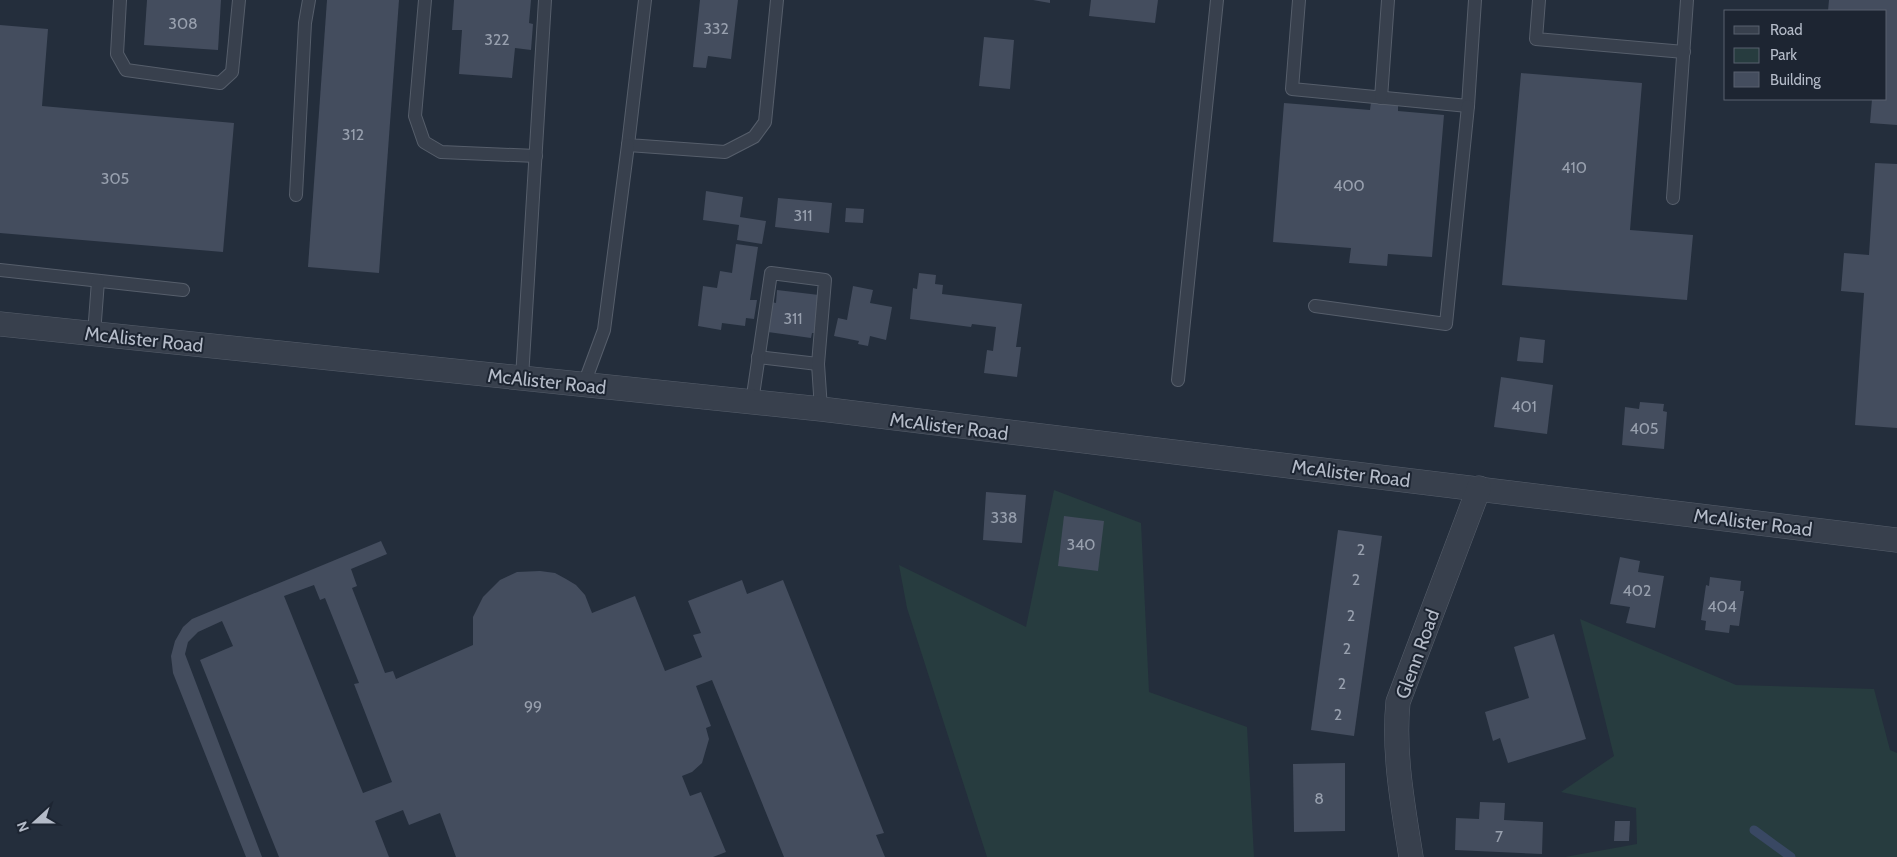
<svg xmlns="http://www.w3.org/2000/svg" width="1897" height="857" viewBox="0 0 1897 857" font-family="Cabin,sans-serif">
  <style>
    .green { fill: #273c3f }
    .lines { fill: none; stroke-linecap: round; stroke-linejoin: round }
    .stream { stroke: #394863; stroke-width: 9 }
    .building { fill: #444d5e; fill-rule: evenodd }
    .lane-casing { stroke: #565e6b; stroke-width: 14 }
    .street-casing { stroke: #565e6b; stroke-width: 25 }
    .lane { stroke: #38404d; stroke-width: 12 }
    .street { stroke: #38404d; stroke-width: 24 }
    .labels { text-anchor: middle; stroke-width: 4; stroke-linejoin: round; paint-order: stroke }
    .number-label { font-size: 16px; fill: #98a0ae }
    .street-label { font-size: 19px; fill: #b4bbc8; stroke: #1d2532 }
  </style>
  <rect width="100%" height="100%" fill="#242e3c"/>
  <g class="green">
    <polygon points="1054,490 1141,523 1149,692 1247,727 1254,857 987,857 907,608 899,565 1026,627"/>
    <polygon points="1580,619 1736,685 1874,689 1890,750 1897,753 1897,857 1565,857 1637,844 1636,808 1561,792 1614,756"/>
  </g>
  <g class="lines">
    <polyline class="stream" points="1754,830 1791,857"/>
  </g>
  <g class="building">
    <polygon points="147,0 221,0 218,50 144,45"/>
    <polygon points="327,0 399,0 379,273 308,267"/>
    <polygon points="454,0 531,0 529,23 533,24 531,50 515,48 512,78 459,74 462,30 452,30"/>
    <polygon points="700,0 738,0 731,59 708,56 706,68 693,67"/>
    <polygon points="1033,0 1050,0 1050,3"/>
    <polygon points="1091,0 1158,0 1155,23 1089,16"/>
    <polygon points="1829,0 1897,0 1897,125 1870,123 1872,99 1886,99 1886,11 1828,11"/>
    <polygon points="0,25 48,29 42,106 234,123 223,252 0,233"/>
    <polygon points="984,37 1014,40 1010,89 979,86"/>
    <polygon points="1521,73 1642,83 1630,230 1693,235 1687,300 1502,285"/>
    <polygon points="1371,102 1398,104 1398,111 1444,115 1432,257 1388,254 1387,266 1349,263 1351,248 1273,242 1284,103 1370,110"/>
    <polygon points="1875,163 1897,164 1897,428 1855,425 1864,293 1841,291 1844,253 1869,255"/>
    <polygon points="706,191 743,197 740,217 766,221 762,244 737,240 739,225 703,220"/>
    <polygon points="778,198 832,203 829,233 775,227"/>
    <polygon points="846,208 864,209 863,223 845,222"/>
    <polygon points="736,244 758,247 750,300 757,300 754,319 746,318 745,326 722,323 721,330 698,326 703,286 717,288 720,271 732,273"/>
    <polygon points="919,273 936,275 935,284 943,285 942,294 1022,304 1016,347 1021,347 1017,377 984,373 987,350 993,351 996,327 972,324 971,327 910,319 913,288 917,289"/>
    <polygon points="853,286 873,290 870,303 892,307 886,340 870,336 868,346 858,344 859,341 834,336 838,318 847,320"/>
    <polygon points="777,290 819,295 814,333 812,333 811,338 768,332 771,302 776,303"/>
    <polygon points="1520,337 1545,340 1543,363 1517,361"/>
    <polygon points="1501,377 1553,385 1547,434 1494,427"/>
    <polygon points="1640,402 1664,404 1663,411 1667,412 1664,449 1622,445 1625,407 1639,409"/>
    <polygon points="986,492 1026,495 1022,543 983,540"/>
    <polygon points="1064,516 1104,521 1098,571 1058,566"/>
    <polygon points="1338,530 1382,536 1354,736 1311,730"/>
    <path d="M381,541L387,554L351,569L357,586L352,588L385,673L393,671L396,679L473,645V617L483,597L500,580L517,572L540,571L555,573L566,579L576,585L585,595L592,613L635,596L665,671L702,657L693,635L701,633L688,601L742,580L747,594L783,580L884,833L876,835L885,857H784L712,680L696,686L711,726L706,728L709,739L702,763L692,772L682,776L690,796L701,792L726,852L713,857H456L440,813L409,825L403,810L375,821L389,857H279L200,660L233,646L222,621L198,632L188,642L185,654L262,857H246L173,673L171,656L175,641L183,627L192,619ZM314,585L320,600L325,598L359,683L354,684L392,782L363,793L284,596Z"/>
    <polygon points="1620,557 1640,561 1638,572 1664,576 1655,628 1626,623 1630,607 1610,604"/>
    <polygon points="1710,577 1741,581 1740,591 1744,591 1739,626 1730,625 1729,633 1705,630 1706,621 1701,620 1706,585 1709,586"/>
    <polygon points="1554,634 1586,739 1508,763 1500,738 1493,741 1485,712 1529,698 1514,647"/>
    <polygon points="1345,763 1345,831 1294,832 1293,764"/>
    <polygon points="1480,802 1505,803 1504,820 1543,822 1542,854 1455,850 1456,818 1479,819"/>
    <polygon points="1615,821 1630,821 1629,841 1614,841"/>
  </g>
  <g class="lines">
    <g class="lane-casing">
      <g id="lane">
        <polyline points="120,0 117,54 126,70 220,83 232,72 239,0"/>
        <polyline points="425,0 415,116 424,142 441,152 536,156"/>
        <polyline points="645,0 628,145 725,152 754,137 765,122 777,0"/>
        <polyline points="1299,0 1292,89 1468,106 1475,0"/>
        <polyline points="1539,0 1536,39 1684,52"/>
        <polyline points="1381,98 1388,0"/>
        <polyline points="296,195 305,23 309,0"/>
        <polyline points="1673,198 1687,0"/>
        <polyline points="0,270 183,290"/>
        <polyline points="1315,306 1446,324 1468,106"/>
        <polyline points="94,334 98,281"/>
        <polyline points="758,357 818,364"/>
        <polyline points="522,378 545,0"/>
        <polyline points="1178,380 1217,0"/>
        <polyline points="584,384 604,330 628,145"/>
        <polyline points="752,402 771,273 825,280 818,364 821,409"/>
      </g>
    </g>
    <g class="street-casing">
      <g id="street">
        <polyline points="0,324 821,409 1897,540"/>
        <path d="M1411,857C1403,806 1393,753 1398,702L1479,488"/>
      </g>
    </g>
    <use href="#lane" class="lane"/>
    <use href="#street" class="street"/>
  </g>
  <g class="labels">
    <g class="number-label">
      <text x="183" y="29">308</text>
      <text x="716" y="34">332</text>
      <text x="497" y="45">322</text>
      <text x="353" y="140">312</text>
      <text x="1574" y="173">410</text>
      <text x="115" y="184">305</text>
      <text x="1349" y="191">400</text>
      <text x="803" y="221">311</text>
      <text x="793" y="324">311</text>
      <text x="1524" y="412">401</text>
      <text x="1644" y="434">405</text>
      <text x="1004" y="523">338</text>
      <text x="1081" y="550">340</text>
      <text x="1361" y="555">2</text>
      <text x="1356" y="585">2</text>
      <text x="1637" y="596">402</text>
      <text x="1722" y="612">404</text>
      <text x="1351" y="621">2</text>
      <text x="1347" y="654">2</text>
      <text x="1342" y="689">2</text>
      <text x="533" y="712">99</text>
      <text x="1338" y="720">2</text>
      <text x="1319" y="804">8</text>
      <text x="1499" y="842">7</text>
    </g>
    <g class="street-label">
      <text transform="translate(144 339) rotate(6)" y="7">McAlister Road</text>
      <text transform="translate(547 381) rotate(6)" y="7">McAlister Road</text>
      <text transform="translate(949 426) rotate(7)" y="7">McAlister Road</text>
      <text transform="translate(1351 473) rotate(7)" y="7">McAlister Road</text>
      <text transform="translate(1753 522) rotate(7)" y="7">McAlister Road</text>
      <text transform="translate(1417 654) rotate(-70)" y="7">Glenn Road</text>
    </g>
  </g>
  <rect x="1724" y="10" width="162" height="90" fill="#1d2532" stroke="#59616e"/>
  <rect x="1734" y="26" width="25" height="8" fill="#38404d" stroke="#59616e"/>
  <text x="1770" y="35" font-size="15" fill="#b4bbc8">Road</text>
  <rect x="1734" y="48" width="25" height="15" fill="#273c3f" stroke="#59616e"/>
  <text x="1770" y="60" font-size="15" fill="#b4bbc8">Park</text>
  <rect x="1734" y="72" width="25" height="15" fill="#444d5e" stroke="#59616e"/>
  <text x="1770" y="85" font-size="15" fill="#b4bbc8">Building</text>
  <g transform="translate(35 822) rotate(249)" stroke="#1d2532" stroke-width="4" paint-order="stroke">
  <path d="M0-4L9 19L0 12L-9 19Z" fill="#b4bbc8"/>
  <text y="-8" font-size="14" font-weight="bold" text-anchor="middle" fill="#b4bbc8">N</text>
  </g>
</svg>
